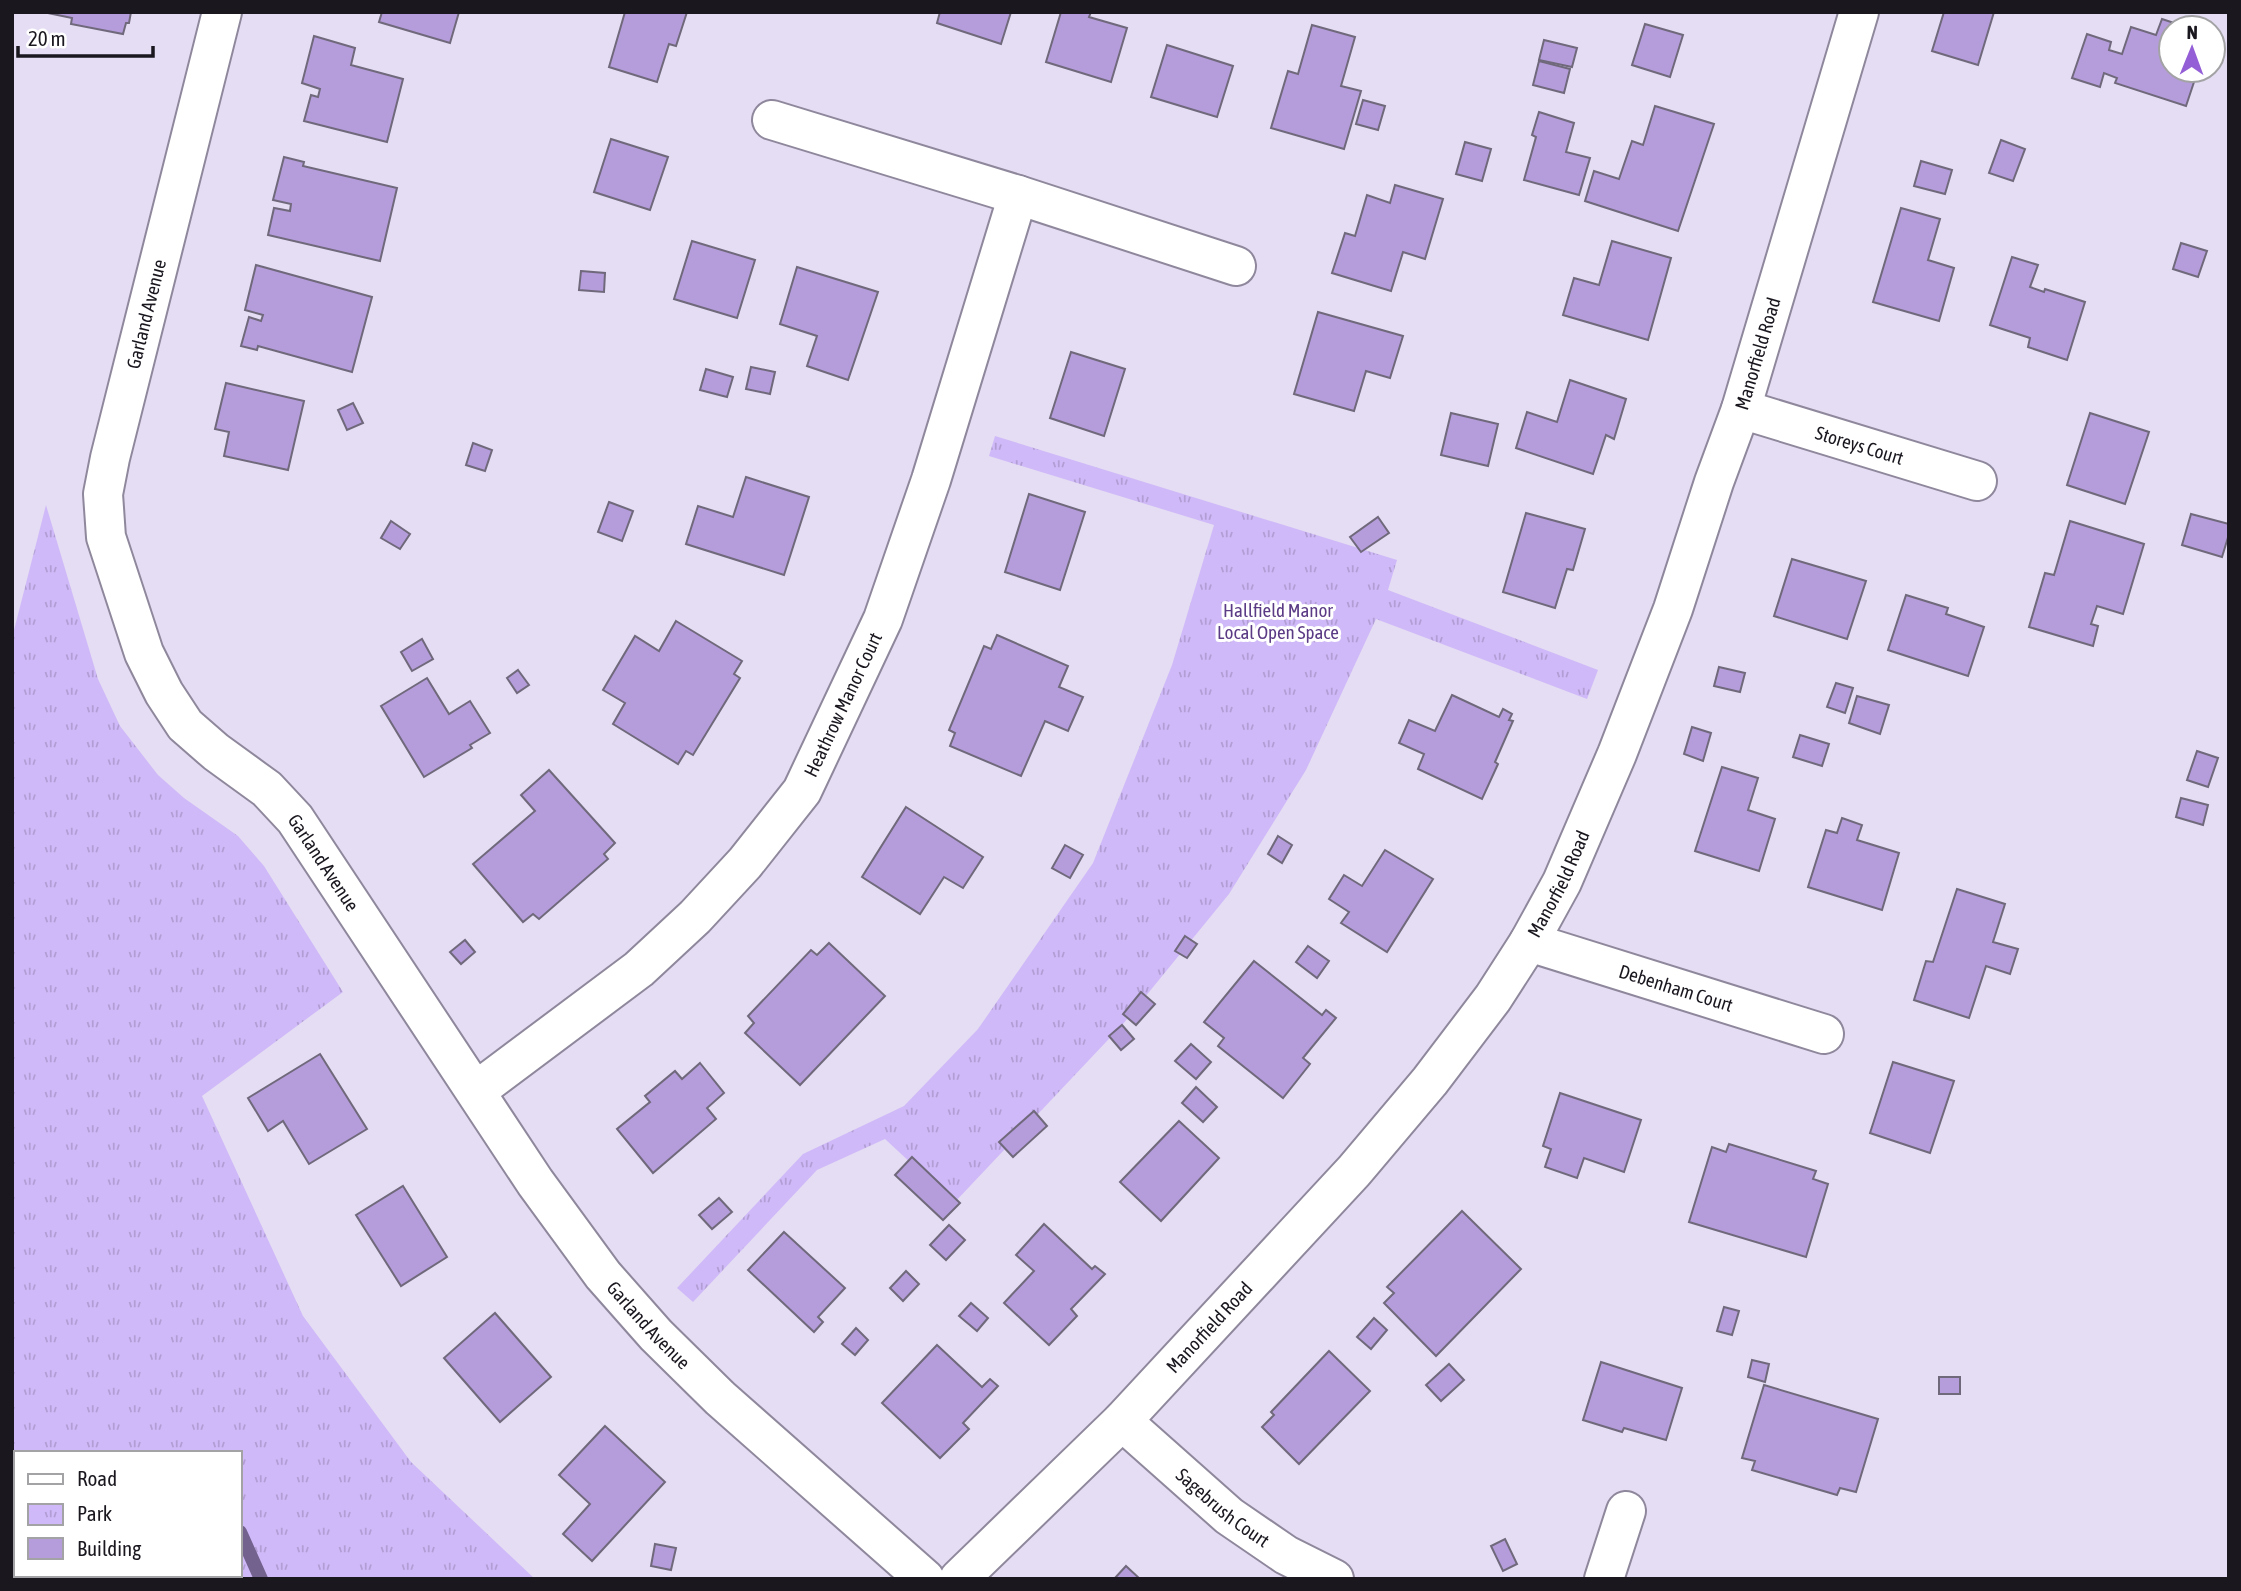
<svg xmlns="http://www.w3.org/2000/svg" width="2241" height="1591" viewBox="0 0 2241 1591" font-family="'Asap Condensed',sans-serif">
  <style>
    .park { fill: url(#park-tufts); fill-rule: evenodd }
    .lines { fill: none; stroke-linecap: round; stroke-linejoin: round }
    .stream { stroke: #73628e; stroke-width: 14 }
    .building { fill: #b59ddb; stroke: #70697c; stroke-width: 2 }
    .minor-casing { stroke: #8f889c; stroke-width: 42 }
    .minor { stroke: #fff; stroke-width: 38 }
    .labels { text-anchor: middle; stroke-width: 6; stroke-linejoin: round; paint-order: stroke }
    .street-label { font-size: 19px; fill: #1a171f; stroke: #fff }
    .park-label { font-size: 19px; fill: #5b3b85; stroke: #fff }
  </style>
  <defs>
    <pattern id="park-tufts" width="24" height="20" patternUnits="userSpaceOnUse" patternTransform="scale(1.75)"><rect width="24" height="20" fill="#d0b9f8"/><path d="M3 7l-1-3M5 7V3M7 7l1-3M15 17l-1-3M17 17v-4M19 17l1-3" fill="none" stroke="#b29ed4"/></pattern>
  </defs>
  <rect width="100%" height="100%" fill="#e4ddf3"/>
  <g class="park">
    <polygon points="995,436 1397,560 1388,590 1598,670 1587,699 1376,619 1306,770 1229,894 1123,1024 954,1203 885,1139 817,1170 693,1302 677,1288 803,1154 904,1106 978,1029 1093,863 1172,665 1214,525 989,456"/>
    <path d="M46,505L98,679L120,726L158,775L184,798L238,836L264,866L343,992L202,1096L303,1316L411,1462L535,1579H12V638ZM16,1453H240V1575H16Z"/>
  </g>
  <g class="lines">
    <g class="stream">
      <polyline points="12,1476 16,1475"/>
      <polyline points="240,1532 261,1579"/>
    </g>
  </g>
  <g class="building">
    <polygon points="43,12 131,12 129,23 126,23 123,34 71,24 72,18"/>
    <polygon points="382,12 459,12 450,43 379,22"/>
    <polygon points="625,12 687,12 676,46 669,44 657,82 609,67"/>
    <polygon points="940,12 1011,12 1001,44 937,23"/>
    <polygon points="1061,12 1091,12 1089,17 1127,28 1111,82 1046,62"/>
    <polygon points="1944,12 1994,12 1978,65 1932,51"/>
    <polygon points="2162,19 2189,28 2171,28 2171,70 2198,70 2186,106 2115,83 2117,78 2104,73 2100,87 2072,78 2087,34 2111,42 2109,50 2122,54 2131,27 2156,35"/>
    <polygon points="1645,24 1683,35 1670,77 1632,65"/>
    <polygon points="1312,25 1355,37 1341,86 1361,91 1344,149 1271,128 1288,71 1298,74"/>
    <polygon points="314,36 355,48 351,65 403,79 387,142 304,121 311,95 318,97 320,89 302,83"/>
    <polygon points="1544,40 1577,48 1572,67 1539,60"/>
    <polygon points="1167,45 1233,66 1217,117 1151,97"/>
    <polygon points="1539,61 1570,69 1564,93 1533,85"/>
    <polygon points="1363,100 1385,106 1378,130 1356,124"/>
    <polygon points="1655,106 1714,124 1678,231 1585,201 1594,171 1619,179 1632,141 1643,145"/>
    <polygon points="1539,112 1574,123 1566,152 1590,158 1579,195 1524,180 1536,137 1532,135"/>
    <polygon points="611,139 668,157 650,210 594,192"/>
    <polygon points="2001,140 2025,149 2013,181 1989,173"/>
    <polygon points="1465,142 1491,149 1482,181 1456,174"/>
    <polygon points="284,157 304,162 303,166 397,188 380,261 268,235 274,208 290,211 291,204 273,200"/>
    <polygon points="1921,161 1952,170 1945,194 1914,186"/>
    <polygon points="1395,185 1443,199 1425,259 1403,252 1391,291 1332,273 1345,233 1355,236 1367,195 1390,203"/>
    <polygon points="1901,208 1940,219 1928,260 1954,268 1939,321 1873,302"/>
    <polygon points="692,241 755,260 737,318 674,299"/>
    <polygon points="1612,241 1671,258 1648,340 1563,315 1574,278 1599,285"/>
    <polygon points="2181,243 2207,251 2198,277 2173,269"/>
    <polygon points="2012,257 2038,265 2030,287 2044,292 2045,289 2085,302 2067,360 2028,347 2030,338 1990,325"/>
    <polygon points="256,265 372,297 352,372 258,346 257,350 241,346 249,317 261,321 263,315 245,310"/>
    <polygon points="797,267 878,292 848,380 807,366 817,336 780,324"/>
    <polygon points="581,271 605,273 604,292 579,290"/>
    <polygon points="1318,312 1403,336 1390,378 1366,371 1354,411 1294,394"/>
    <polygon points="1071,352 1125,369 1104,436 1050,418"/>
    <polygon points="751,367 775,372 770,394 746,389"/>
    <polygon points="706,369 733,377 727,397 700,390"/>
    <polygon points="1570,380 1626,399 1614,439 1606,435 1593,474 1516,448 1527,412 1557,422"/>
    <polygon points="226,383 304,401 288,470 224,456 229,432 215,429"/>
    <polygon points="353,403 363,423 347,430 338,410"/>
    <polygon points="1451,413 1498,424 1488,466 1441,455"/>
    <polygon points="2090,413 2149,432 2125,504 2067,485"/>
    <polygon points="473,443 492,450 485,471 466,465"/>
    <polygon points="746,477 809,497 784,575 686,544 698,506 733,517"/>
    <polygon points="1029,494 1085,512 1060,590 1005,572"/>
    <polygon points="609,502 633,511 622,541 598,532"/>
    <polygon points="1526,513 1585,529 1573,570 1567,569 1555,608 1503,592"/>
    <polygon points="2191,514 2229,524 2229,534 2222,557 2182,545"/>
    <polygon points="1378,517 1389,533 1361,552 1350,537"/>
    <polygon points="391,521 410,534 400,549 381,538"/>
    <polygon points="2070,521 2144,544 2123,614 2097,606 2091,624 2098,626 2093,646 2029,627 2045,573 2054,575"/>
    <polygon points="1792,559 1866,581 1847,639 1774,616"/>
    <polygon points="1906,595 1948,608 1946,614 1984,627 1968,676 1888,650"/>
    <polygon points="676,621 742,661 734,674 740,678 693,755 686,751 678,764 613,724 625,703 603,690 635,636 659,651"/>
    <polygon points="997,635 1068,666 1059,687 1083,697 1068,731 1045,721 1021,776 950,746 955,733 949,730 984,646 991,649"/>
    <polygon points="422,639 433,659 412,671 401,652"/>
    <polygon points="1719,667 1745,673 1740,692 1714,686"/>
    <polygon points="518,670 529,685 517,693 507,678"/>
    <polygon points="427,678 449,714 470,701 490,733 470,745 472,748 424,777 381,706"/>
    <polygon points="1836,683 1853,688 1845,713 1827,707"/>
    <polygon points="1452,695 1499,717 1503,709 1512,714 1509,720 1513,721 1495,762 1498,764 1482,799 1418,769 1424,754 1399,743 1409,720 1435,731"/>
    <polygon points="1857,696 1889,705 1880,734 1849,723"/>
    <polygon points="1692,727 1711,733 1703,761 1684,754"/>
    <polygon points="1800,735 1829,744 1822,766 1793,757"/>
    <polygon points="2197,751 2218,758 2208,787 2187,780"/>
    <polygon points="1722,767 1758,778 1748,810 1775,819 1759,871 1695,851"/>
    <polygon points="549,770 615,843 604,854 608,859 539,919 533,914 523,922 473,864 535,811 521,795"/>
    <polygon points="2181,798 2208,805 2203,825 2176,817"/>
    <polygon points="906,807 983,857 963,888 944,877 920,914 862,877"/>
    <polygon points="1842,818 1862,825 1857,840 1899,853 1882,910 1808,887 1826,830 1837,833"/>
    <polygon points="1278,836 1292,845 1282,863 1268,854"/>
    <polygon points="1065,845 1083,855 1070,878 1052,868"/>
    <polygon points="1385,850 1433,879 1387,952 1341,923 1349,912 1329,899 1344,875 1362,886"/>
    <polygon points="1957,889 2005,904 1993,942 2018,949 2010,974 1986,966 1969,1018 1914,1000 1926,961 1933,962"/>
    <polygon points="1185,936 1197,944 1187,958 1175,951"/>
    <polygon points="465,940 475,952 461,964 450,952"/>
    <polygon points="829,943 885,996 800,1085 745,1033 754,1023 748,1016 811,950 817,955"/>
    <polygon points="1308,946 1329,961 1317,978 1296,962"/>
    <polygon points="1254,961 1322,1015 1326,1010 1336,1018 1303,1058 1310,1064 1283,1098 1218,1046 1224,1038 1204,1022"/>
    <polygon points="1141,992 1155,1004 1136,1025 1123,1014"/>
    <polygon points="1122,1025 1134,1039 1121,1050 1109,1036"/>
    <polygon points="1191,1044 1211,1062 1196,1079 1175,1061"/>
    <polygon points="320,1054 367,1129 309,1164 283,1121 268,1131 248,1098"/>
    <polygon points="1893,1062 1954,1081 1930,1153 1870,1133"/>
    <polygon points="700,1063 724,1093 707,1108 716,1119 653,1173 617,1129 650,1102 645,1096 675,1071 682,1079"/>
    <polygon points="1196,1087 1217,1107 1203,1122 1182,1103"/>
    <polygon points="1560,1093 1641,1120 1624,1172 1584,1158 1577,1178 1545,1167 1551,1149 1543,1146"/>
    <polygon points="1034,1111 1047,1126 1013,1157 999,1142"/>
    <polygon points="1179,1121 1219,1158 1161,1221 1120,1182"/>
    <polygon points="1729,1144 1816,1171 1813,1179 1828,1184 1806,1257 1689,1222 1712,1147 1726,1152"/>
    <polygon points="912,1157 960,1203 943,1220 895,1175"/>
    <polygon points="403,1186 447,1257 401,1286 356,1215"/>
    <polygon points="719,1198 732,1212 712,1229 699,1215"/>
    <polygon points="1462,1211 1521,1269 1436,1356 1384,1303 1394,1293 1387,1287"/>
    <polygon points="1044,1224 1092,1269 1095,1266 1105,1274 1071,1309 1077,1316 1049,1345 1004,1303 1034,1271 1016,1255"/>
    <polygon points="949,1225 965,1240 946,1260 930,1245"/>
    <polygon points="784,1232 845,1288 818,1317 823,1322 814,1332 748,1270"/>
    <polygon points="906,1271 919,1284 903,1301 890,1288"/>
    <polygon points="971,1303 988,1318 977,1331 959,1316"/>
    <polygon points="1724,1307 1739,1311 1732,1335 1717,1331"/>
    <polygon points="495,1313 551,1377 500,1422 444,1358"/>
    <polygon points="1374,1318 1387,1330 1371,1349 1357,1337"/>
    <polygon points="856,1328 868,1340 855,1355 842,1344"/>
    <polygon points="937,1345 982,1387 990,1379 998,1386 963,1423 969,1429 940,1458 882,1403"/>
    <polygon points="1329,1351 1370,1391 1299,1464 1262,1427 1274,1415 1271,1412"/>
    <polygon points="1752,1360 1769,1364 1765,1382 1748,1377"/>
    <polygon points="1601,1362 1682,1388 1666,1440 1624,1428 1622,1432 1583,1420"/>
    <polygon points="1449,1364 1464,1380 1441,1401 1426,1385"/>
    <rect x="1939" y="1377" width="21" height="17"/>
    <polygon points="1764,1385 1878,1419 1856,1492 1840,1488 1837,1495 1752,1470 1755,1461 1742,1458"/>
    <polygon points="605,1426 665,1482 592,1561 563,1534 590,1504 559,1475"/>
    <polygon points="1505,1539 1517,1564 1503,1571 1491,1546"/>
    <polygon points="655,1544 676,1548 671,1570 651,1566"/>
    <polygon points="1126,1566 1140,1579 1114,1579"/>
  </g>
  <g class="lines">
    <g class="minor-casing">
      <g id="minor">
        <path id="s1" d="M222,12L110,458L103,494L106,537L144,653L164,693L185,725L216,752L267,789L295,819L535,1182L603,1275L656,1335L720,1398L925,1579"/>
        <polyline points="772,120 1018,195 1236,266"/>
        <path id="s2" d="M1741,409L1977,481"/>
        <path id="s3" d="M1529,942L1824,1034"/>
        <path id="s4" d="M476,1091L639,969L695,917L745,863L802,791L883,619L931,480L1018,195"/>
        <path id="s5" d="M1122,1421L1229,1516L1286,1555L1334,1579"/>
        <path id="s6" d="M959,1579L1122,1421L1354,1171L1430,1081L1493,998L1529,942L1562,882L1617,754L1673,609L1714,482L1741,409L1859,12"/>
        <polyline points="1604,1579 1626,1511"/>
      </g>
    </g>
    <use href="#minor" class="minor"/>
  </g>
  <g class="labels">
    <g class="street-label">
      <text transform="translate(146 314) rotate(-76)" y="7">Garland Avenue</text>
      <text dy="7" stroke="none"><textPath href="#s6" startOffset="1489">Manorfield Road</textPath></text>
      <text dy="7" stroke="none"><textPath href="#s2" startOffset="124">Storeys Court</textPath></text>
      <text dy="7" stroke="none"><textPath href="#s4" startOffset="541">Heathrow Manor Court</textPath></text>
      <text dy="7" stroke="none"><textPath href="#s1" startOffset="942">Garland Avenue</textPath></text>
      <text dy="7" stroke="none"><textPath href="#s6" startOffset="922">Manorfield Road</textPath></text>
      <text dy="7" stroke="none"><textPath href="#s3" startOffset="154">Debenham Court</textPath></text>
      <text dy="7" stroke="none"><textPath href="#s1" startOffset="1508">Garland Avenue</textPath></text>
      <text dy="7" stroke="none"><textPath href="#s6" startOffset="355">Manorfield Road</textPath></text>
      <text dy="7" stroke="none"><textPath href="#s5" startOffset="133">Sagebrush Court</textPath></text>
    </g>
    <g class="park-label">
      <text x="1278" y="617">Hallfield Manor<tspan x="1278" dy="22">Local Open Space</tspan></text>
    </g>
  </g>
  <rect width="2241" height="1591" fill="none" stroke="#1a171f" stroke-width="28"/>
  <rect x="14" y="1451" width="228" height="126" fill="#ffffff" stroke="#a3a2a5" stroke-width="2"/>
  <rect x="28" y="1474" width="35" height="10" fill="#ffffff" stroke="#a3a2a5" stroke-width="2"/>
  <text x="77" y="1486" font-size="21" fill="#1a171f">Road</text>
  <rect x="28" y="1504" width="35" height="21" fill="url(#park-tufts)" stroke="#a3a2a5" stroke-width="2"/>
  <text x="77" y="1521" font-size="21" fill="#1a171f">Park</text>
  <rect x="28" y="1538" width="35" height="21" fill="#b59ddb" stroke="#a3a2a5" stroke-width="2"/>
  <text x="77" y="1556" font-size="21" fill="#1a171f">Building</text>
  <g transform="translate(2192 49) rotate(1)"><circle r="33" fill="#ffffff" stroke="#a3a2a5" stroke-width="2"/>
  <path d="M0-5L12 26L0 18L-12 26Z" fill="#945ed7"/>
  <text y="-10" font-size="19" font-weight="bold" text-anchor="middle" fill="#1a171f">N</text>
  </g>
  <path d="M18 46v10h135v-10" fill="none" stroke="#1a171f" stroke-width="3.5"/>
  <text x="28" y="46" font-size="21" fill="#1a171f" stroke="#ffffff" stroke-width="5" paint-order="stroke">20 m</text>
</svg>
